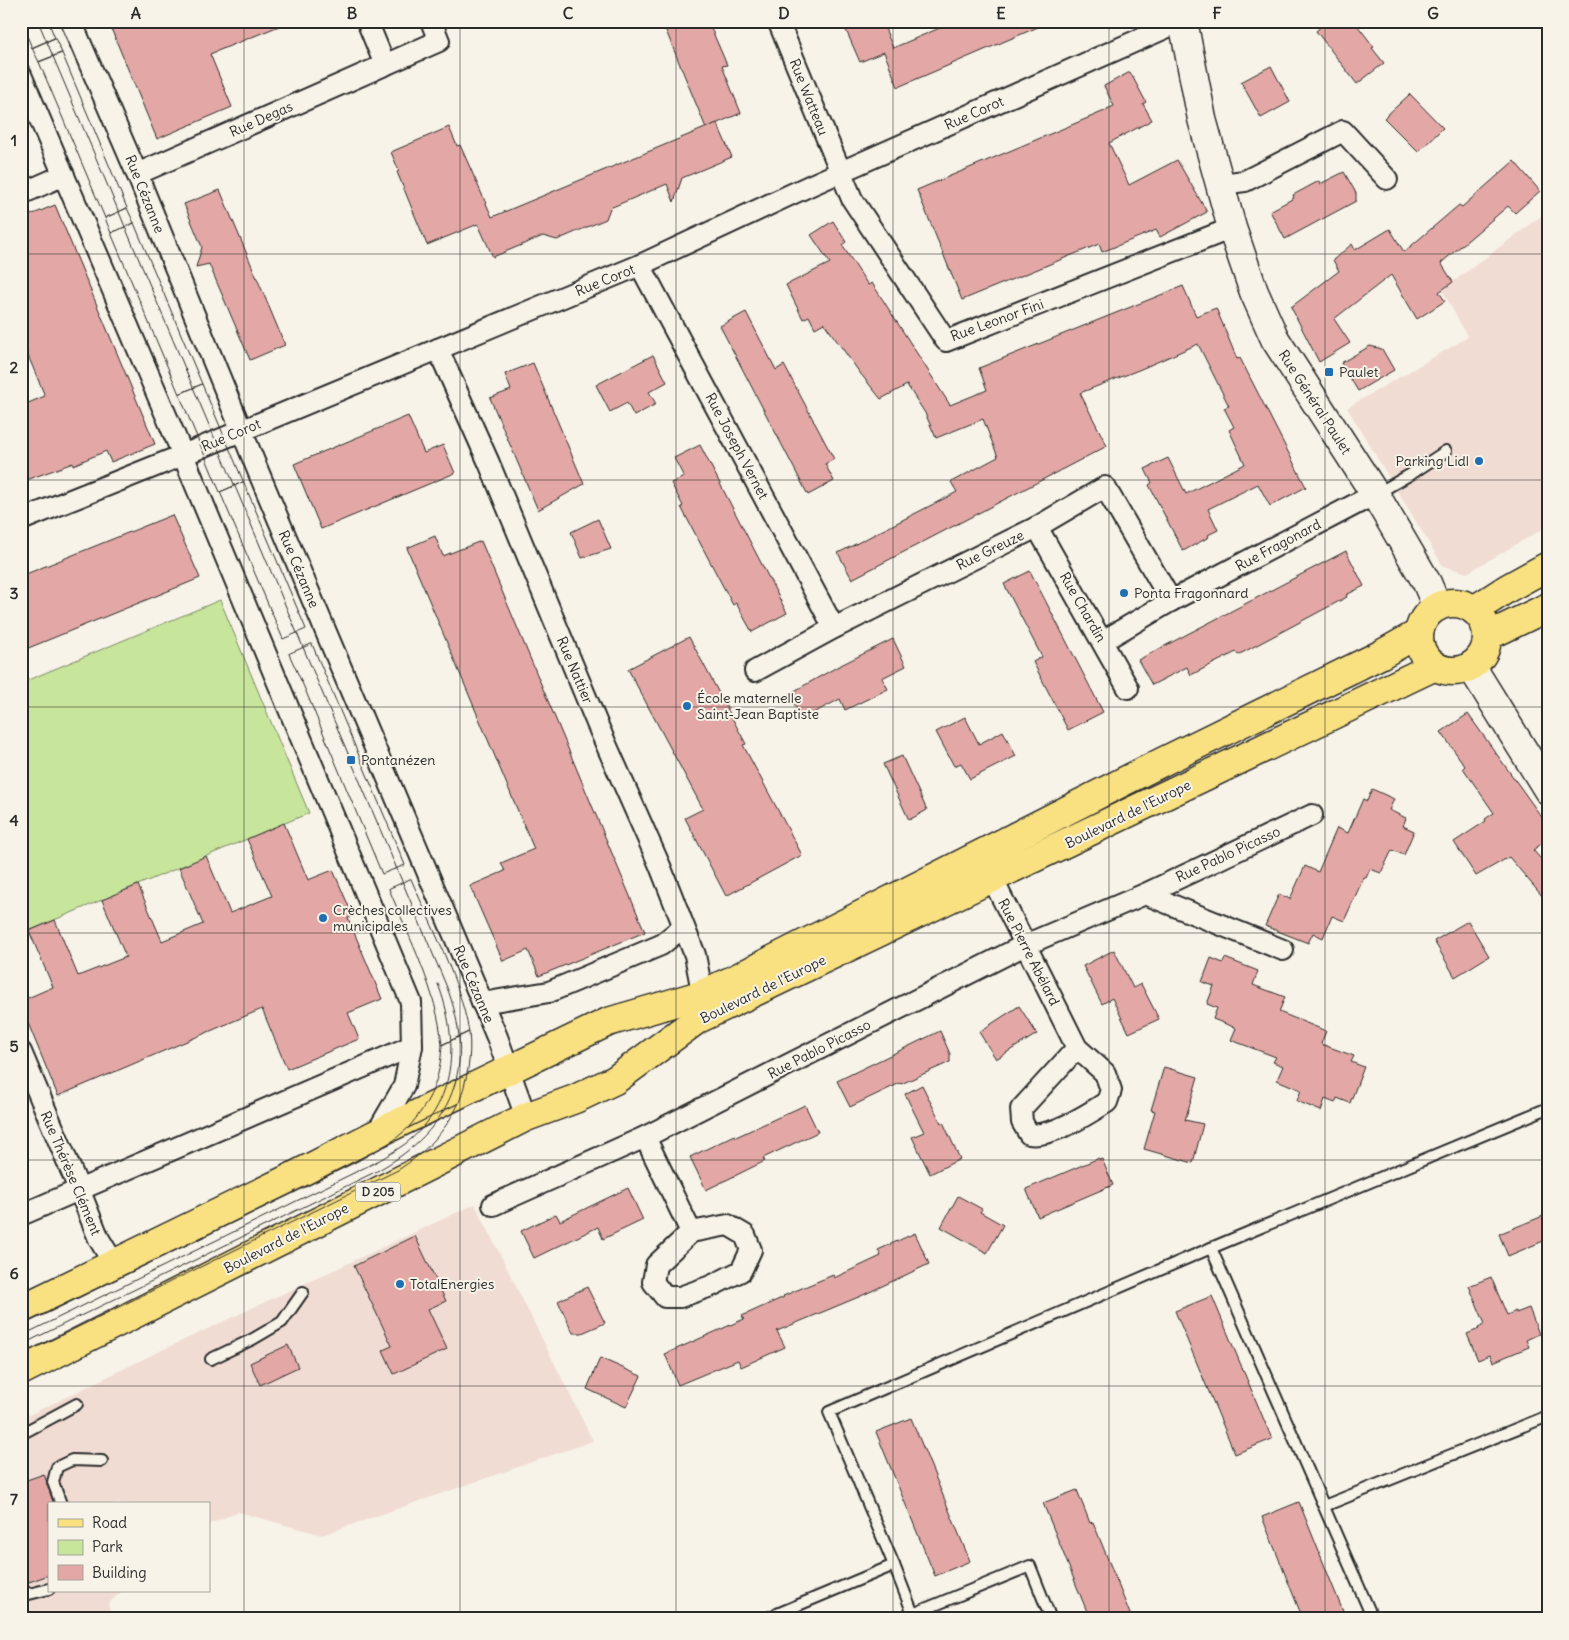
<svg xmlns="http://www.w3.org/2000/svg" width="1569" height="1640" viewBox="0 0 1569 1640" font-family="Delius,sans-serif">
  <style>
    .built { fill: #f1dcd4 }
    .green { fill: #c8e59c; stroke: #7a8864 }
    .building { fill: #e3a8a5; stroke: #2b2b2b }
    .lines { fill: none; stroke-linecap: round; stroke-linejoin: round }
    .lane-casing { stroke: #2b2b2b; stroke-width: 14 }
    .street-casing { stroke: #2b2b2b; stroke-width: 24 }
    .secondary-casing { stroke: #2b2b2b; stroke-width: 31 }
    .primary-casing { stroke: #2b2b2b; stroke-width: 31 }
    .lane { stroke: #f7f3e8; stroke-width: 10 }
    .street { stroke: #f7f3e8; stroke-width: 20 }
    .secondary { stroke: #f7f3e8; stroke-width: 28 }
    .primary { stroke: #f9e181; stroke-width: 28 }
    .tram { stroke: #2b2b2b; stroke-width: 1 }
    .grid { fill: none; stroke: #2b2b2b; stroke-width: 1; stroke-opacity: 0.55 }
    .poi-dot { fill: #1f6fb2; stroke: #f7f3e8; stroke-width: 2 }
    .labels { text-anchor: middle; stroke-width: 4; stroke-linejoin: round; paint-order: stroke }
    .shield { fill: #f7f3e8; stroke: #686764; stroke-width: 1 }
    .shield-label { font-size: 12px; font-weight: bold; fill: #2b2b2b }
    .street-label { font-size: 14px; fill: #2b2b2b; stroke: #f7f3e8 }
    .poi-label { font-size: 14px; fill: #2b2b2b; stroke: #f7f3e8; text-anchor: start }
    .neatline { fill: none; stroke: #2b2b2b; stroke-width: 2 }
    .grid-label { font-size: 16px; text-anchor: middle; font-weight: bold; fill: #2b2b2b }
  </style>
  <rect width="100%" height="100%" fill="#f7f3e8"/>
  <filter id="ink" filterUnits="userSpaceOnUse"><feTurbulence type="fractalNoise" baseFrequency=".02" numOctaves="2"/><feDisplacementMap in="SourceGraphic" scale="10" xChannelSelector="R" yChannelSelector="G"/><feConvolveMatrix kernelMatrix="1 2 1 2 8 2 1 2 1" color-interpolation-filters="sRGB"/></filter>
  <g filter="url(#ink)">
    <g class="built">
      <polygon points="1548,211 1548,526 1467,573 1443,566 1347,408 1468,337 1442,290"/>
      <polygon points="475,1204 593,1441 322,1535 238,1512 209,1524 209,1504 49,1504 49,1591 122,1591 108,1604 112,1619 21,1619 21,1419 158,1352"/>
    </g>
    <polygon class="green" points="220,600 309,813 21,934 21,683"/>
    <g class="building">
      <polygon points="108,21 289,21 289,22 210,54 232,107 157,139"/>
      <polygon points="662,21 708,21 727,65 722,66 741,113 706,128"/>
      <polygon points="842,21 882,21 893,48 956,21 1052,21 898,87 884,52 860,62"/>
      <polygon points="1327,21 1354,21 1374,47 1372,48 1384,63 1357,84 1316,31"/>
      <polygon points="1271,66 1290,102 1261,118 1241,82"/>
      <polygon points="1130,72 1146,102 1143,104 1152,120 1109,143 1129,185 1177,160 1207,212 1160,237 1156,230 1102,252 1099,244 962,300 917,190 1107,110 1107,109 1114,106 1104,86"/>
      <polygon points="1410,94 1443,128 1418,152 1384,118"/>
      <polygon points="717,123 732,157 682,178 674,202 667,184 610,208 606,219 557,240 543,236 493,257 478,224 427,245 397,172 399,171 391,152 449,127 457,146 460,145 492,217"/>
      <polygon points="1514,161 1540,191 1515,213 1508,206 1441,263 1453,282 1439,292 1445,301 1417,319 1391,275 1334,319 1350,343 1319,362 1291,307 1339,271 1333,260 1352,244 1355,250 1390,229 1404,252 1459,205 1462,207"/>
      <polygon points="1344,172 1356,193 1356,201 1285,239 1270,211 1294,198 1293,195 1319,181 1320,184"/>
      <polygon points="220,190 285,345 250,360 209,264 196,267 202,247 184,204"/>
      <polygon points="55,205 155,444 111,462 106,451 73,465 73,463 21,482 21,406 45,396 21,339 21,219"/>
      <polygon points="833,221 846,242 842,245 868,285 872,283 950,405 987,390 979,368 1183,286 1196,316 1216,308 1237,359 1240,358 1306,487 1270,506 1258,484 1208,509 1218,530 1208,535 1209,537 1183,551 1149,485 1152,483 1145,469 1168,458 1186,494 1245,464 1229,430 1234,427 1224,408 1229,406 1198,344 1141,369 1080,393 1107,446 852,579 838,553 957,492 951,482 998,457 983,419 936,438 925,413 907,385 881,399 860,373 824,323 815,328 809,316 803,319 786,285 830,263 811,235"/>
      <polygon points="746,312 776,370 784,365 834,459 825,464 834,481 808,495 720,326"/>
      <polygon points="1370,346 1382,349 1394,370 1358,391 1341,363"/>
      <polygon points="653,355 667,382 649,392 656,404 634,416 627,403 610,412 596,385"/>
      <polygon points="533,363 584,484 538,510 490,398 511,390 505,374"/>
      <polygon points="408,416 424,453 443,445 455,473 321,529 294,464"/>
      <polygon points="700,445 787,613 752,632 736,603 733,605 681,507 683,506 671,483 684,477 674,458"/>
      <polygon points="172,515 200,578 21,651 21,576"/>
      <polygon points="598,519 611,549 582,558 571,532"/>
      <polygon points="435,536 443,556 481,541 645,932 539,976 528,950 503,961 470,886 505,871 501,863 534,849 407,548"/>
      <polygon points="1346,551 1364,586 1346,595 1347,597 1238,655 1236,652 1191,675 1187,667 1152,685 1138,660"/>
      <polygon points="1030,571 1103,712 1068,730 1033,662 1042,657 1004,584"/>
      <polygon points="689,637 746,744 743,745 802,855 726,896 685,818 703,809 628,669"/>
      <polygon points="893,639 906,666 882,678 888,689 845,710 840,699 802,719 789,694 837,667"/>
      <polygon points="1468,714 1548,826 1548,839 1533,850 1548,867 1548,903 1509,857 1476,876 1454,842 1486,821 1485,819 1494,813 1463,768 1465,766 1441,732"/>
      <polygon points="965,717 979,744 1003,731 1016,756 970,779 961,763 954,766 936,732"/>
      <polygon points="902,756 927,810 909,820 883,764"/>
      <polygon points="1372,789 1394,799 1389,810 1406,818 1403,826 1414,831 1404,855 1392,850 1381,873 1370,869 1366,878 1364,877 1344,921 1332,916 1323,938 1313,933 1308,943 1265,926 1279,894 1290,899 1305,866 1318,872 1337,828 1348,833 1363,799 1367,801"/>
      <polygon points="284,823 308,880 333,870 353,916 348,918 382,999 348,1013 359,1039 287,1069 262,1009 58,1096 21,1006 21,1001 53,987 29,931 55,920 78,976 126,957 102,900 138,885 162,941 203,924 179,868 206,856 230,913 272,896 247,839"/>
      <polygon points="1468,921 1489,956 1455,977 1434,941"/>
      <polygon points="1114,950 1133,988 1141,984 1159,1019 1129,1033 1112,998 1102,1004 1083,966"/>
      <polygon points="1211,958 1223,963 1225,958 1258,971 1253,985 1285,997 1279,1012 1326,1031 1321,1044 1354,1056 1351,1062 1364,1067 1350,1103 1337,1098 1335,1103 1325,1099 1321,1111 1297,1101 1301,1090 1277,1080 1283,1066 1273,1062 1276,1057 1231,1040 1236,1028 1213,1019 1217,1008 1207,1004 1214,986 1202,982"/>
      <polygon points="1019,1006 1037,1034 996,1059 979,1032"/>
      <polygon points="940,1031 950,1054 950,1062 901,1084 900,1083 850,1107 837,1081"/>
      <polygon points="1164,1067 1198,1077 1185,1120 1203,1124 1193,1163 1144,1149 1155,1111 1151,1110"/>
      <polygon points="922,1085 941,1123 943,1122 960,1159 930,1174 912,1137 924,1132 905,1094"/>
      <polygon points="805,1105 818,1132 763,1158 765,1161 706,1190 690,1157 735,1135 736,1137"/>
      <polygon points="1099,1158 1100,1160 1102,1159 1113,1185 1038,1217 1026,1189"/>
      <polygon points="628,1188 643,1220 603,1239 598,1227 534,1258 521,1231 556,1214 560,1221"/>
      <polygon points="958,1196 982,1209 980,1212 1003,1225 987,1253 941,1227"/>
      <polygon points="1548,1214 1548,1239 1508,1256 1499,1234"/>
      <polygon points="915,1233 929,1264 861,1296 777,1331 785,1347 741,1367 738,1360 678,1385 665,1354 744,1319 742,1316 784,1297 783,1296 833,1275 834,1278 881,1256 878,1250"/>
      <polygon points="415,1236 446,1301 428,1309 447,1349 394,1374 383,1350 392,1346 354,1266"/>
      <polygon points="1491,1277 1507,1315 1516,1311 1516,1313 1529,1308 1539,1334 1526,1340 1529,1347 1493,1362 1490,1355 1478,1360 1467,1334 1479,1329 1478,1327 1485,1324 1469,1286"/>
      <polygon points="587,1287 605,1323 582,1333 573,1333 558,1301"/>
      <polygon points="1212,1296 1272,1439 1235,1454 1175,1311"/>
      <polygon points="288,1345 298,1367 260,1385 250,1363"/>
      <polygon points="600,1358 641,1376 626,1407 587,1389"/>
      <polygon points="911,1418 970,1561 935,1576 876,1432"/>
      <polygon points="44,1474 54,1504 49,1504 49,1575 29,1582 26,1575 21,1577 21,1482"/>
      <polygon points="1077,1490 1090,1523 1093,1522 1132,1619 1090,1619 1043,1503"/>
      <polygon points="1299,1502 1346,1619 1303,1619 1262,1517"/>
    </g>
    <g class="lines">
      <g class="lane-casing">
        <g id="lane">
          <polyline points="1376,494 1411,474 1446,451"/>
          <polyline points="1211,1248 1373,1619"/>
          <polyline points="211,1359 253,1339 282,1322 303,1292"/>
          <polyline points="21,1434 77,1404"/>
          <polyline points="61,1504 53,1482 57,1467 72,1460 102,1461"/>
          <polyline points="1324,1506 1548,1416"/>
          <polyline points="894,1565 915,1619"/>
          <polyline points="21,1589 29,1594 49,1589"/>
          <polyline points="913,1614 1030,1566 1051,1619"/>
          <polyline points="765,1619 894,1565 829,1412 1211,1248 1548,1108"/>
        </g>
      </g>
      <g class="street-casing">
        <g id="street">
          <polyline points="71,21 137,174 258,471 497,1037 526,1117"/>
          <polyline points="367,21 385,65"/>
          <polyline points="778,21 852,199 946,341 1232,228"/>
          <polyline points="21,75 183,455 411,1002 412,1046 404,1086 376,1134"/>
          <polyline points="137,174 439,41 431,21"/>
          <polyline points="1221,184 1245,181 1343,131 1387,179"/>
          <polyline points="21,194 64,175"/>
          <polyline points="640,265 834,628"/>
          <polyline points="438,349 489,463 598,726 660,866 695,955 700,981 700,995"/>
          <polyline points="21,520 183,455 640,265 809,186 1181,21"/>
          <polyline points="1037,527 1128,688"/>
          <polyline points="1103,641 1171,601 1375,494"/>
          <polyline points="755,671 834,628 1037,527 1105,487 1171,601"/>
          <path d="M986,866L1077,1048L1105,1073L1111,1090L1107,1102C1088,1114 1051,1138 1029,1134L1022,1122L1021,1109L1077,1048"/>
          <polyline points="1145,894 1283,950"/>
          <polyline points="482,1003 549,992 661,945 683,927"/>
          <polyline points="21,1052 79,1189 99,1239 114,1264"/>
          <polyline points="645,1137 691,1232 728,1225 745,1235 751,1250 741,1271 711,1286 680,1297 665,1297 653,1282 656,1265 691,1232"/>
          <polyline points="493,1205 645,1137 1025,945 1145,894 1312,815"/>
          <polyline points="21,1215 412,1046"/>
        </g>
      </g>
      <g class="secondary-casing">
        <g id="secondary">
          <polyline points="1183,21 1202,119 1232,228 1254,292 1275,339 1375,494 1427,583 1437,607"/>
          <polyline points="1471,666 1548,790"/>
        </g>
      </g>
      <g class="primary-casing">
        <g id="primary">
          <circle cx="1453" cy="637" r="34"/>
          <polyline points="1474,610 1508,588 1548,566"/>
          <polyline points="1488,636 1548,607"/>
          <polyline points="21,1309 286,1180 376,1134 608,1022 700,995 735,979 1164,761 1380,655 1419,633"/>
          <polyline points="21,1371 526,1117 575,1099 615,1080 698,1019 1435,666"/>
        </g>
      </g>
      <use href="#lane" class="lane"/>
      <use href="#street" class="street"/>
      <use href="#secondary" class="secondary"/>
      <use href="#primary" class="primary"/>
      <g class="tram">
        <polyline points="21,21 32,48 55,38 48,21"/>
        <polygon points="55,38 62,53 39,62 32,48"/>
        <polygon points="62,53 127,208 105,218 39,62"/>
        <polyline points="134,223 111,233 105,218 127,208 134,223 202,384 179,394 111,233 134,223"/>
        <polyline points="243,482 220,492 179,394 202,384 306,629 283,639 220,492 243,482"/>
        <polygon points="312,644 405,865 382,874 304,687 289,654"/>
        <path d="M411,879C432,927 460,981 469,1032L442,1045C437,990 410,940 389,889Z"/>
        <path d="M469,1032C472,1057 467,1079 459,1103L408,1128C431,1101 440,1080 442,1045Z"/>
        <polyline points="21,1326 358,1161 394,1140 408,1128 426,1119"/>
        <path d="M21,1336L372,1164C384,1158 395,1151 405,1144C457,1104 460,1041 438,984"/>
        <path d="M21,1345L377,1171C453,1129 478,1066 446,985L38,21"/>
        <path d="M21,1355L398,1170C425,1153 445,1132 459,1103L441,1112"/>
      </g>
    </g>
  </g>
  <path class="grid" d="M244,21V1619M460,21V1619M676,21V1619M893,21V1619M1109,21V1619M1325,21V1619M21,254H1548M21,480H1548M21,707H1548M21,933H1548M21,1160H1548M21,1386H1548"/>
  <g class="poi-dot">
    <rect x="1324" y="367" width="10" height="10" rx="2.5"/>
    <circle cx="1479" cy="461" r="5"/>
    <circle cx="1124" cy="593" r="5"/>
    <circle cx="687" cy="706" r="5"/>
    <rect x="346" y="755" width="10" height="10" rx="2.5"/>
    <circle cx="323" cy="918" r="5"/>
    <circle cx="400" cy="1284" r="5"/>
  </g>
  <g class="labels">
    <rect class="shield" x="355.5" y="1182.5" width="45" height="19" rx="4"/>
    <g class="shield-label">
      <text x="378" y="1196">D 205</text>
    </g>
    <g class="street-label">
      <text transform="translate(809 97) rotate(68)" y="5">Rue Watteau</text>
      <text transform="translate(974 113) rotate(-24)" y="5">Rue Corot</text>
      <text transform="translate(261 119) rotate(-24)" y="5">Rue Degas</text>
      <text transform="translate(145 194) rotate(68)" y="5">Rue Cézanne</text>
      <text transform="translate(605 280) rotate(-22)" y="5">Rue Corot</text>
      <text transform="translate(997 320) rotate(-20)" y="5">Rue Leonor Fini</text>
      <text transform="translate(1315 402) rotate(57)" y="5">Rue Général Paulet</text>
      <text transform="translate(231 435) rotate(-23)" y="5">Rue Corot</text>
      <text transform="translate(737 446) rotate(62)" y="5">Rue Joseph Vernet</text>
      <text transform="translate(1278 545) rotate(-28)" y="5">Rue Fragonard</text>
      <text transform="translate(990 550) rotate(-26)" y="5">Rue Greuze</text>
      <text transform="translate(299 569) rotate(67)" y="5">Rue Cézanne</text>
      <text transform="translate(1083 607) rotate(60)" y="5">Rue Chardin</text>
      <text transform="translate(575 670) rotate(67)" y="5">Rue Nattier</text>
      <text transform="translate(1128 814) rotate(-26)" y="5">Boulevard de l'Europe</text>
      <text transform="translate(1228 854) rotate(-25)" y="5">Rue Pablo Picasso</text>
      <text transform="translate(1029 952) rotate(63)" y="5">Rue Pierre Abélard</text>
      <text transform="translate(474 984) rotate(67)" y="5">Rue Cézanne</text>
      <text transform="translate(763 989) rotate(-26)" y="5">Boulevard de l'Europe</text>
      <text transform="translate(819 1049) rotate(-27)" y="5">Rue Pablo Picasso</text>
      <text transform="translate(71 1173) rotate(67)" y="5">Rue Thérèse Clément</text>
      <text transform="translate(286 1238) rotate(-27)" y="5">Boulevard de l'Europe</text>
    </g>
    <g class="poi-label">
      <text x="1339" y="377">Paulet</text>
      <text x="1469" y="466" text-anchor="end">Parking Lidl</text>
      <text x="1134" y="598">Ponta Fragonnard</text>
      <text x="697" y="703">École maternelle<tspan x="697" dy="16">Saint-Jean Baptiste</tspan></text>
      <text x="361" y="765">Pontanézen</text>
      <text x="333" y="915">Crèches collectives<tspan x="333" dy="16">municipales</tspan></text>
      <text x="410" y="1289">TotalEnergies</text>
    </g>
  </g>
  <rect width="1569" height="1640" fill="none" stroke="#f7f3e8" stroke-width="55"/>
  <rect x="48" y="1502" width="162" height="90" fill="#f7f3e8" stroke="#a5a39c"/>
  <rect x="58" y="1519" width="25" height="8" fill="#f9e181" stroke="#a5a39c"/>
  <text x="92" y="1528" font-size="15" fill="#2b2b2b">Road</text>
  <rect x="58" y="1540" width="25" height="15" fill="#c8e59c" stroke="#a5a39c"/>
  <text x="92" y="1552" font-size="15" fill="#2b2b2b">Park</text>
  <rect x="58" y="1565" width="25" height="15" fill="#e3a8a5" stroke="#a5a39c"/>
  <text x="92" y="1578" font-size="15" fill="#2b2b2b">Building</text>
  <rect x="28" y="28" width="1514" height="1584" class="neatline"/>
  <g class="grid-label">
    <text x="136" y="19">A</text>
    <text x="352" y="19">B</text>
    <text x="568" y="19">C</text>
    <text x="784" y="19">D</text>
    <text x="1001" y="19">E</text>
    <text x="1217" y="19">F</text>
    <text x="1433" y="19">G</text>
    <text x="14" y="146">1</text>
    <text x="14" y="373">2</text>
    <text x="14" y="599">3</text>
    <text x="14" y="826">4</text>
    <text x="14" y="1052">5</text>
    <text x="14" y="1279">6</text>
    <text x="14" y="1505">7</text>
  </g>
</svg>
